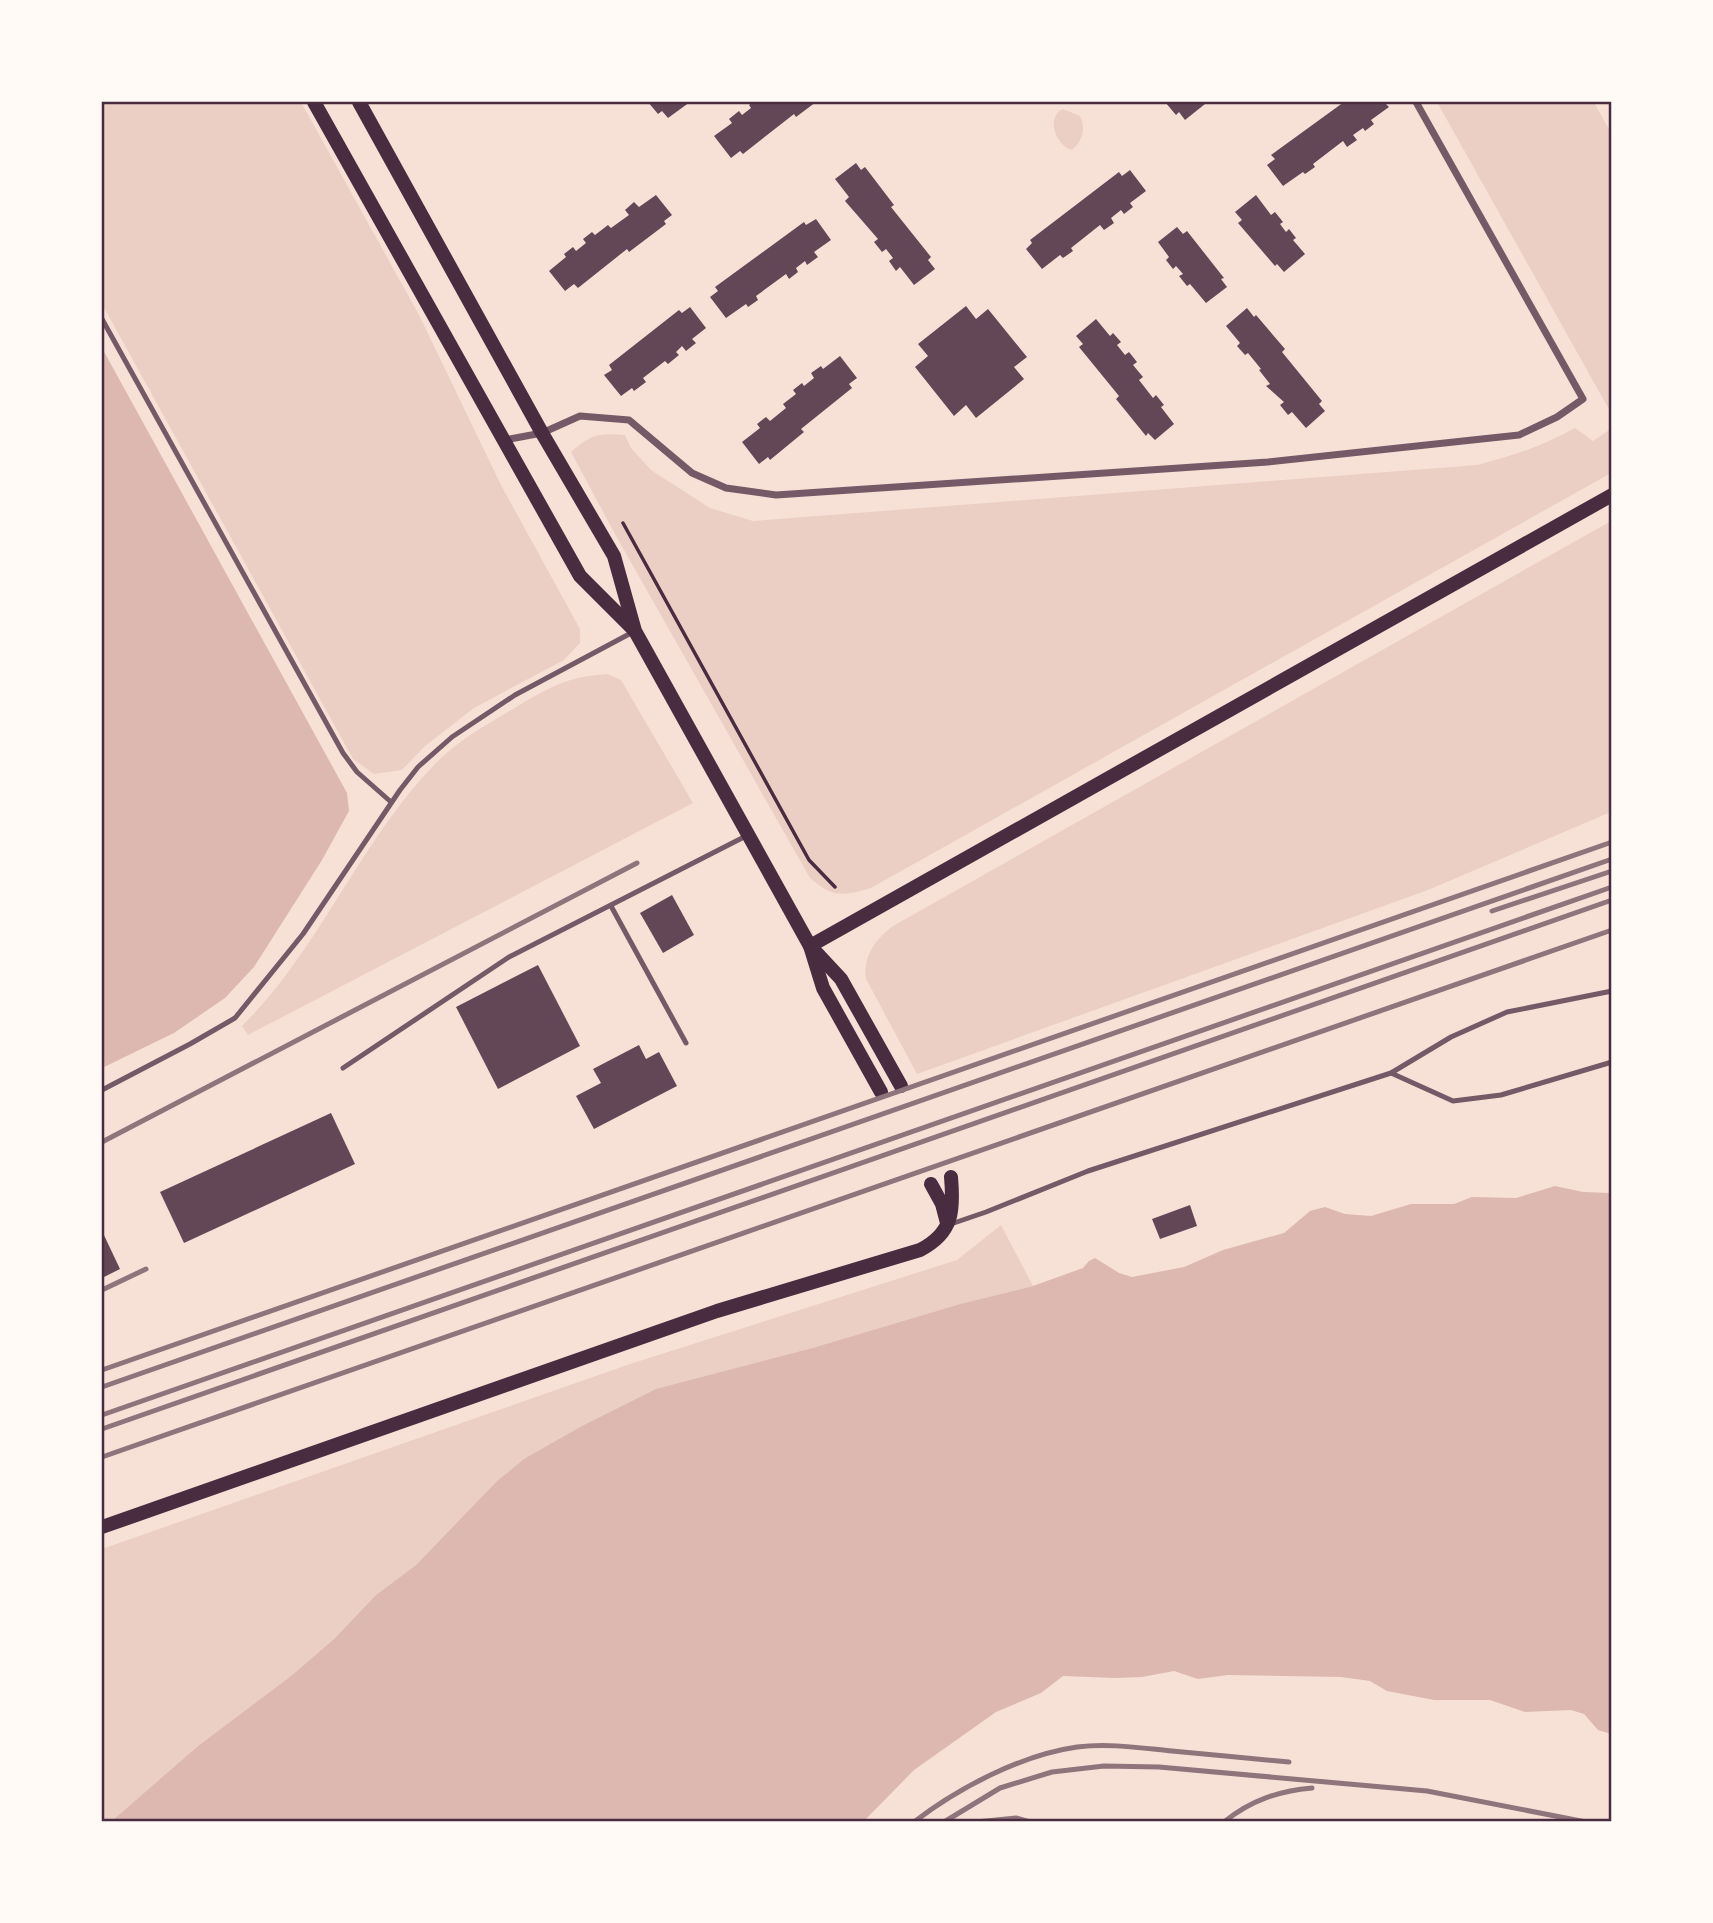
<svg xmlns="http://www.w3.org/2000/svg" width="1713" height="1923" viewBox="0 0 1713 1923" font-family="Cabin,sans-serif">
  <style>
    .green { fill: #ebcfc5 }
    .water { fill: #dcb8b0 }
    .building { fill: #644757 }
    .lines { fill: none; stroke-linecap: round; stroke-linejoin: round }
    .path { stroke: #4a2c40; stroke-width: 3.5 }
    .service { stroke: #755966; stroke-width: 5 }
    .minor { stroke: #755966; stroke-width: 7 }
    .secondary { stroke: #4a2c40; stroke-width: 14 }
    .rail { stroke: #8f747c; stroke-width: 5 }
    .neatline { fill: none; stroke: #4a2c40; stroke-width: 2.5 }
  </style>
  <rect width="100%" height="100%" fill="#f7e1d7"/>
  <g class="green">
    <polygon points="102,102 301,102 419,315 502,487 580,629 580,643 564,660 474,708 425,746 402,770 374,774 353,759 102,304"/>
    <polygon points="1437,102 1594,102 1611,133 1611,413"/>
    <path d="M1063,109L1080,116C1086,129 1083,140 1072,150C1056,146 1045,117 1063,109Z"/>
    <path d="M1575,428L1593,441L1612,428L1611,473L871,888C843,896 833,898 810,878L616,536L571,452C591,434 599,433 625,435L631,448L651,470L710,508L753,521L1477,465C1512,456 1543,446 1575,428Z"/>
    <path d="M1611,521V812L1428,890L917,1074L866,979C863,955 875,940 893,926Z"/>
    <path d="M607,674L621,680L693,803L248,1035L242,1026C320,949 359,842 435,764C457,741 486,725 513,709C548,688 565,677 607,674Z"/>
    <polygon points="1001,1225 1033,1286 960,1304 809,1349 524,1459 497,1481 416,1565 376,1595 334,1639 291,1676 198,1746 112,1822 102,1821 102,1549 630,1364 957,1260"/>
  </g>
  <g class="water">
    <polygon points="102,348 347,793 349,811 322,860 254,967 225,998 174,1033 102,1068"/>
    <polygon points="1555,1186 1583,1192 1611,1193 1611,1734 1598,1730 1584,1714 1571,1710 1525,1712 1490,1700 1434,1700 1387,1691 1370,1681 1341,1677 1228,1675 1198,1679 1174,1671 1142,1677 1115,1678 1063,1676 1041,1693 996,1712 914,1770 864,1821 112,1821 198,1746 291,1676 334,1639 376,1595 416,1565 497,1481 524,1459 582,1426 656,1389 809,1349 960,1304 1033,1286 1083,1268 1089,1261 1095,1258 1119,1273 1132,1277 1184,1267 1223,1250 1284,1233 1310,1211 1325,1207 1345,1214 1371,1216 1411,1204 1454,1204 1472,1197 1516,1198"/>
  </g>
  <g class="building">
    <polygon points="648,102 690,102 668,118 662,111 658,114"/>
    <polygon points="753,102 816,102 796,117 794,114 743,154 740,151 731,158 714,136 732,123 729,119 739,111 742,115 751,108 749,105"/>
    <polygon points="1165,102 1203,102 1205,104 1185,120 1179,112 1176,115"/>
    <polygon points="1344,102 1384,102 1389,107 1371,120 1374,124 1365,131 1363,128 1353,135 1357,140 1347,147 1343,141 1313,164 1315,167 1305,174 1303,172 1283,186 1267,165 1275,159 1271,155"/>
    <polygon points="856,163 861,170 865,167 894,205 891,207 931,257 928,260 935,269 914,285 900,267 896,271 889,261 893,258 886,249 882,252 874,242 878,239 845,201 849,197 835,179"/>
    <polygon points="1130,170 1146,191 1130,203 1133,207 1124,214 1121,210 1111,218 1114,223 1104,230 1100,225 1071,248 1073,251 1063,258 1060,255 1042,269 1026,249 1032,243 1030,240 1119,172 1122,176"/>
    <polygon points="656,195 672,215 664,221 666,224 629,252 627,249 578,288 574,284 565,291 549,271 566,257 564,254 573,247 576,251 586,243 583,239 592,232 595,235 608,225 611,228 629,215 625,210 634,202 639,207"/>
    <polygon points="1256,195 1271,215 1275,212 1283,222 1280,224 1286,232 1289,229 1296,238 1293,240 1305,254 1284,272 1277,264 1275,266 1238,223 1242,220 1235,212"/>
    <polygon points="816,219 831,240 814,252 818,257 807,265 805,261 796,268 798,272 789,279 786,274 756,296 758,300 748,307 746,304 726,318 710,297 718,291 715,287 804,222 806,225"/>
    <polygon points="1177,227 1183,234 1187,231 1224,278 1221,279 1227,287 1206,303 1190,284 1187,286 1179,276 1183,274 1176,266 1173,269 1166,260 1169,257 1158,242"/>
    <polygon points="966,306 976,319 988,309 1027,357 1014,367 1024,379 976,418 966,405 954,416 915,367 928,356 918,344"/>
    <polygon points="690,307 706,328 692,339 696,343 686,351 682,346 676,352 679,355 668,364 665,361 643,378 646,382 634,391 632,388 621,396 604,375 612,370 609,365 679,310 682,313"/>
    <polygon points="1247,308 1254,317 1256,315 1285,349 1282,352 1322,401 1319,404 1325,411 1306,428 1292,412 1288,415 1280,405 1284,402 1266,386 1270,384 1259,370 1261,369 1248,353 1245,355 1237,346 1240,343 1226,326"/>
    <polygon points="1096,319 1110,336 1113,333 1121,342 1117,345 1125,355 1129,352 1137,362 1133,365 1143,377 1139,380 1153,398 1156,395 1164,405 1161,407 1174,424 1155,440 1148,433 1146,436 1116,399 1119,396 1079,347 1083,344 1076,336"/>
    <polygon points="840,356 857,378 849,384 852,388 801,429 804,432 770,460 768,457 759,464 742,442 760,428 757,424 766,417 770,421 786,408 783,404 796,394 793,390 802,383 804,386 814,378 811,373 821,366 823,369"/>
    <polygon points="672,895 694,935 663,953 640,913"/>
    <polygon points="538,965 580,1046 498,1089 456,1007"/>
    <polygon points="639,1045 646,1059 659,1052 677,1086 594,1129 576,1096 601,1083 593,1069"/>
    <polygon points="331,1113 355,1164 184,1243 160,1192"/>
    <polygon points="1190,1205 1197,1226 1160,1239 1152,1219"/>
    <polygon points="102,1231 120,1269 102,1278"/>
  </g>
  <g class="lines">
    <polyline class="path" points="623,523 809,860 835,887"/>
    <g class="service">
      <polyline points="102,319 343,753 357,772 391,802"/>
      <polyline points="611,906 686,1043"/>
      <polyline points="343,1068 509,957 746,836"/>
      <polyline points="1391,1073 1453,1101 1501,1095 1612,1062"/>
      <polyline points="102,1090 190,1044 235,1018 303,934 400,790 418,767 452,737 515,695 633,632"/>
      <polyline points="951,1224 986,1212 1088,1171 1391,1073 1451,1037 1507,1012 1612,991"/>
    </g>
    <polyline class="minor" points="505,440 542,433 580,416 629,420 692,473 726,488 776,495 1268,462 1519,435 1557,417 1583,399 1416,102"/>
    <g class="secondary">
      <polyline points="314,102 580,576 634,630"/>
      <polyline points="359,102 542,433 614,556 635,631 810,946 823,988 881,1092"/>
      <polyline points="810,946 1612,495"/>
      <polyline points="814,950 841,979 901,1086"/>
      <polyline points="931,1184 942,1204 947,1223"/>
      <path d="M102,1527L717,1311L920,1250C953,1233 954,1211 951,1177"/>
    </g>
    <g class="rail">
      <polyline points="1492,911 1612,871"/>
      <polyline points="102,1142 637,863"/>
      <polyline points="102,1290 146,1269"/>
      <polyline points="102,1370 1612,842"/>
      <polyline points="102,1387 1612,859"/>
      <polyline points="102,1415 1612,887"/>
      <polyline points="102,1429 1612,900"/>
      <polyline points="102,1457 1612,930"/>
      <path d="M914,1822C958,1788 1021,1755 1077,1747C1109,1743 1141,1748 1172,1751C1211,1755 1250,1758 1289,1762"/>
      <polyline points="944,1822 1000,1788 1052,1772 1104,1766 1159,1767 1427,1791 1586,1822"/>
      <polyline points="976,1822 1016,1818 1030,1822"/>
      <path d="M1224,1822C1251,1800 1279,1791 1312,1788"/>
    </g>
  </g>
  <rect width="1713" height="1923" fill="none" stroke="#fffaf5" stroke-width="206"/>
  <rect x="103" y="103" width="1507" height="1717" class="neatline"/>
</svg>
